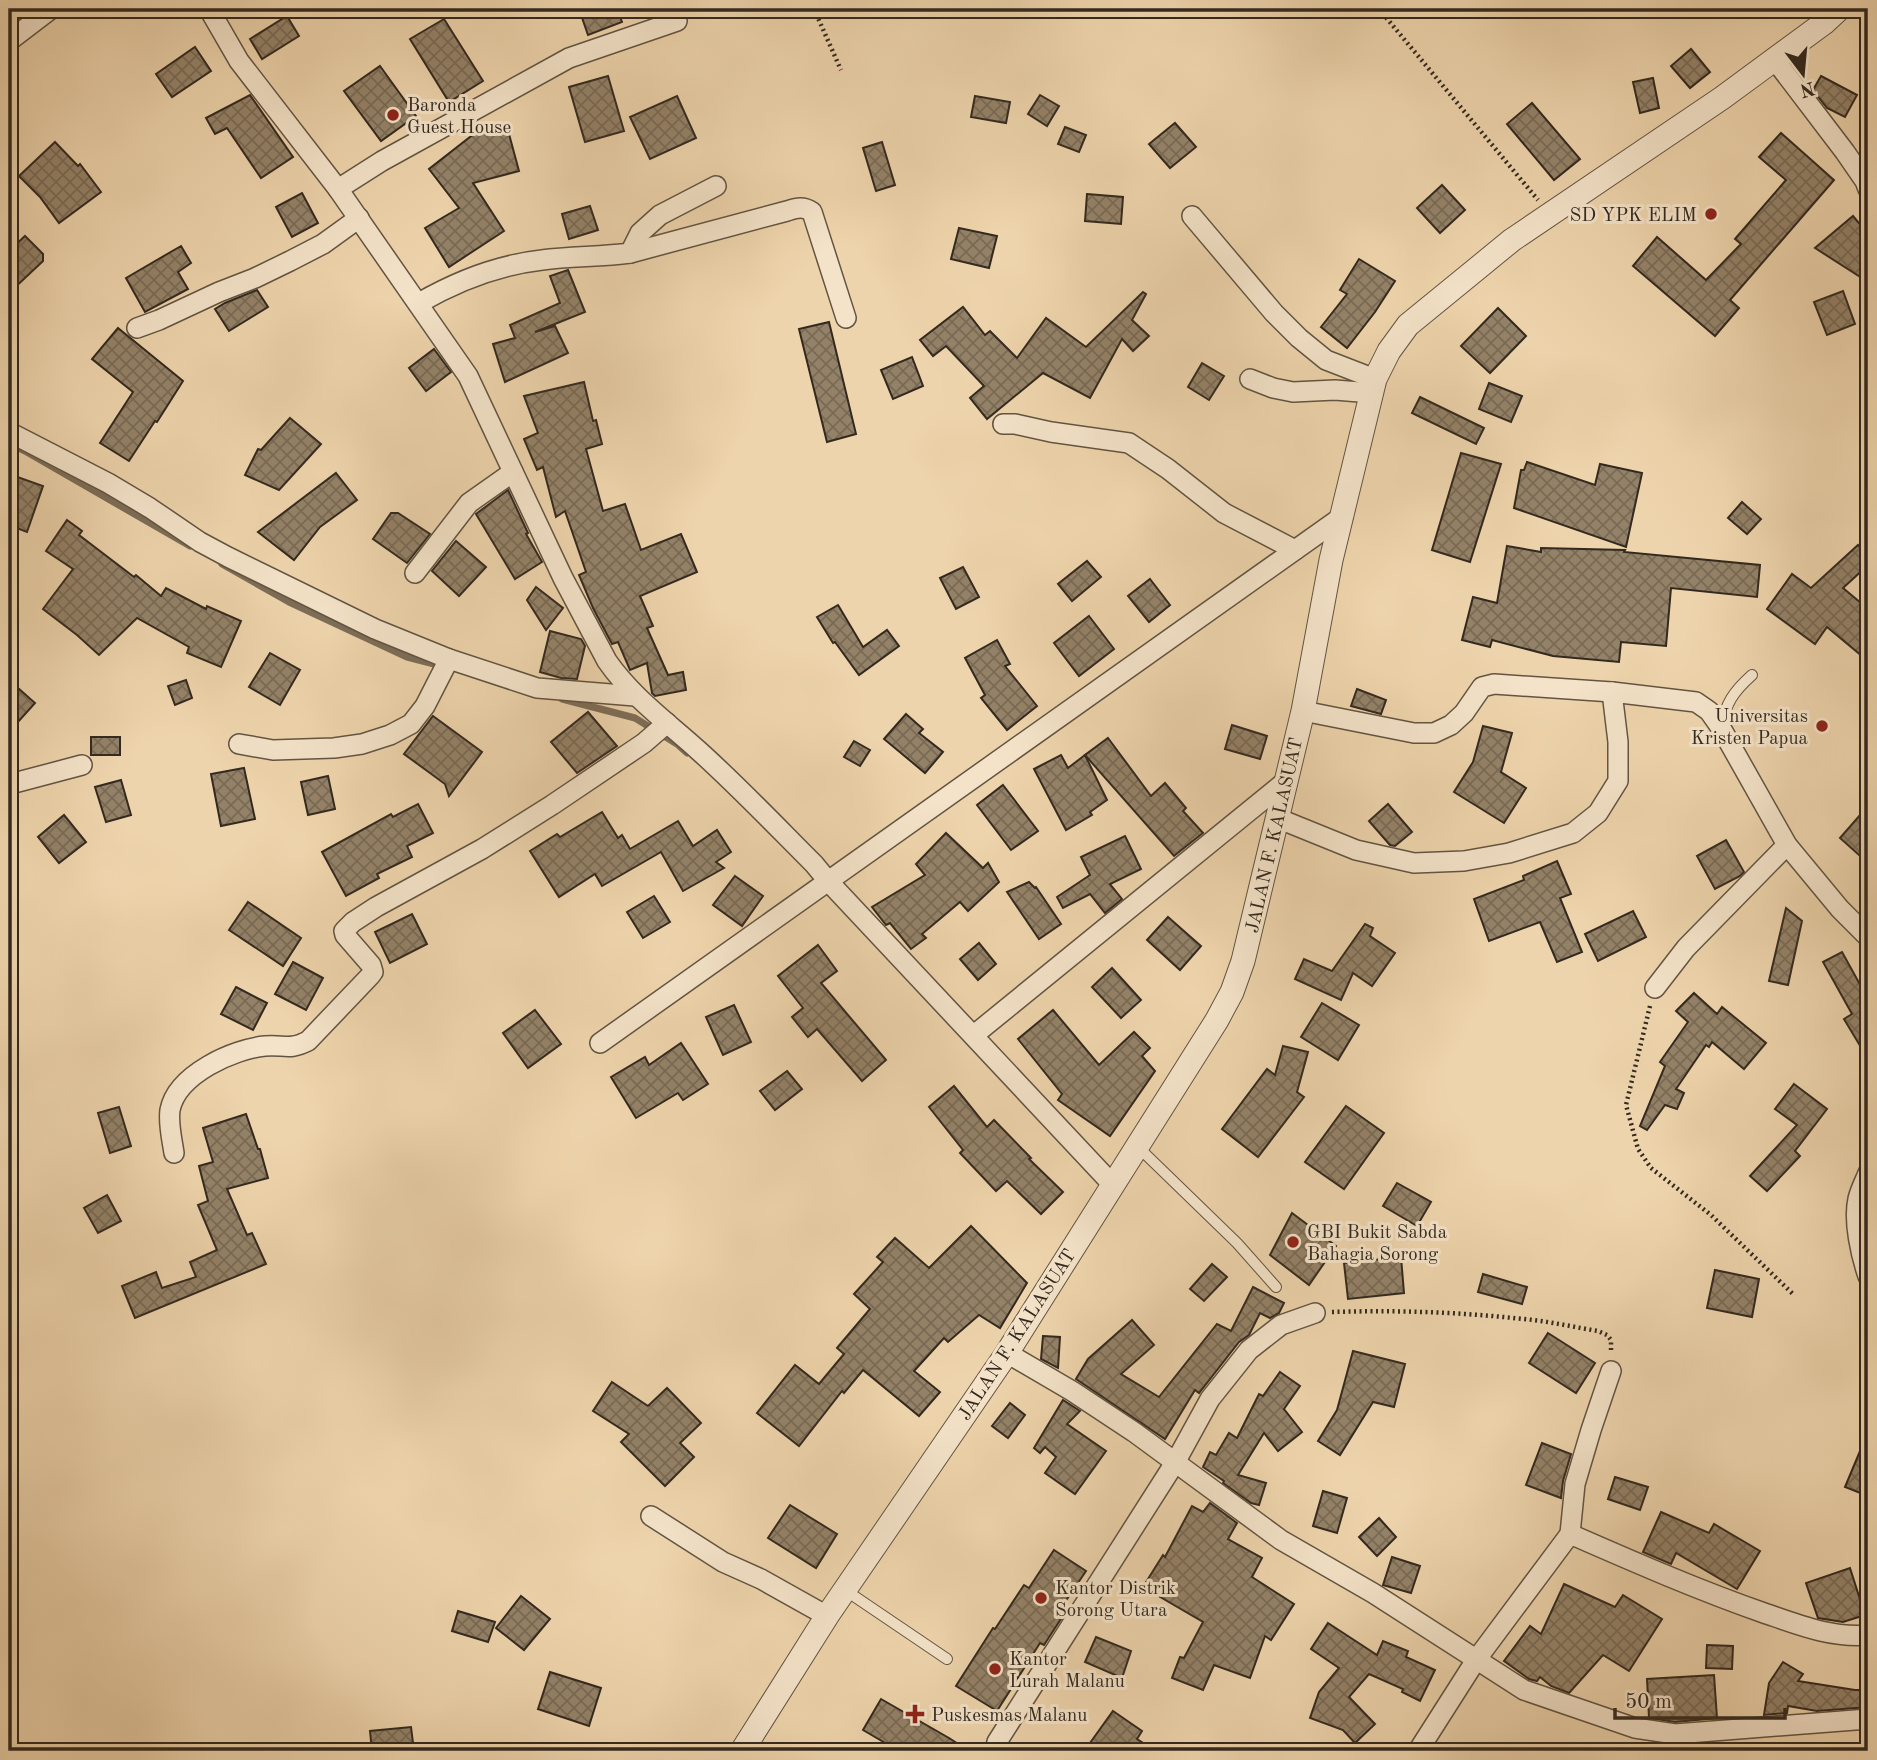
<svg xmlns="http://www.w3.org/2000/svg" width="1877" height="1760" viewBox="0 0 1877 1760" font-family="'Old Standard TT',serif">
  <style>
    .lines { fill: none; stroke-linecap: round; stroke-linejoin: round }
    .stream { stroke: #7d6d57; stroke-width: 7 }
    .building { fill: url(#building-cross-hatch); stroke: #33291f; stroke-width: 2 }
    .service-casing { stroke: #625442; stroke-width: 12 }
    .minor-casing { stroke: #625442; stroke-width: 22 }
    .tertiary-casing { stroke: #625442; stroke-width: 25 }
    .path { stroke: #33291f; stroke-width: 4.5; stroke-dasharray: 2 3.5; stroke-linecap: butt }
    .service { stroke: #f4e3c9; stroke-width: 10 }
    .minor { stroke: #f4e3c9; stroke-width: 19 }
    .tertiary { stroke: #f4e3c9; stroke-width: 23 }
    .poi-dot { fill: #8f2418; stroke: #f4e3c9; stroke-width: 2.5 }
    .labels { text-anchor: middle; stroke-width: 6; stroke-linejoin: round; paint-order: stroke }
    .poi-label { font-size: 19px; fill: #33291f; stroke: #f4e3c9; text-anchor: start }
    .street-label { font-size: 19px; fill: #33291f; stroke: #f4e3c9 }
  </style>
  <defs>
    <pattern id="building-cross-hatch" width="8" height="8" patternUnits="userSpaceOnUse" patternTransform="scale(1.75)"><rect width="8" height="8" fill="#948268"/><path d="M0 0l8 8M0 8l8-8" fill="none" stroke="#796a55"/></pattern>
  </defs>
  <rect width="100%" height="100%" fill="#eed4ac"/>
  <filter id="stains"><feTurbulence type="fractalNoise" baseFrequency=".00286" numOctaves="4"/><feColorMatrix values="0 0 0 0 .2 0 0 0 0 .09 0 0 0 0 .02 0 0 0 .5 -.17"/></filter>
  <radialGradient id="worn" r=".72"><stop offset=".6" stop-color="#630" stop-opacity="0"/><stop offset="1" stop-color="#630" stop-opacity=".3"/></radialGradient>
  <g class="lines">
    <g class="stream">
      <polyline points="9,443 25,451 190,546"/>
      <polyline points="222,564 289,602 407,657 442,666"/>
      <polyline points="562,699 635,718 677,744 687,753"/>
    </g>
  </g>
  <g class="building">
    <polygon points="579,9 617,9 622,22 588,35"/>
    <polygon points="287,16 299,36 262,59 250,39"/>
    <polygon points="444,19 483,81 449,102 410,39"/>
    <polygon points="195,47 211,71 172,97 156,74"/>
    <polygon points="1691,49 1710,72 1690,88 1671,66"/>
    <polygon points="380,66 416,116 381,141 344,91"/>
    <polygon points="608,76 624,131 585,142 569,87"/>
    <polygon points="1821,76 1857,95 1845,117 1827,108 1813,90"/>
    <polygon points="1653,78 1659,108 1640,113 1633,82"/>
    <polygon points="250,95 293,157 261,178 227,128 215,134 206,118"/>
    <polygon points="1040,95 1059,106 1047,126 1028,114"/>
    <polygon points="677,96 696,138 650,159 630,117"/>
    <polygon points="975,96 1010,102 1006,123 971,117"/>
    <polygon points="1532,103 1580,159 1554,180 1507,124"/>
    <polygon points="506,123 519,171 473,183 504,231 449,267 425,228 459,208 429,169 479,130"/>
    <polygon points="1175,123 1196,147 1170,168 1149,144"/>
    <polygon points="1065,127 1086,135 1079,152 1058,144"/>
    <polygon points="1781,133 1834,180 1730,300 1739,308 1715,336 1633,266 1657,237 1706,280 1741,244 1735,239 1786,180 1759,157"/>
    <polygon points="55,142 78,166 80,164 101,192 59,223 40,197 19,176"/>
    <polygon points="882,142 895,185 876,191 863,148"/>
    <polygon points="1442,185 1465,210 1440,233 1417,208"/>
    <polygon points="302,193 318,223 292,237 276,207"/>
    <polygon points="1087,194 1123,197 1121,224 1085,221"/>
    <polygon points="590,206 598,230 569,239 562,214"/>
    <polygon points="1853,216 1868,234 1868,282 1815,248"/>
    <polygon points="959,228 997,236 989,268 951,259"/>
    <polygon points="25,236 43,254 43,261 9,293 9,251"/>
    <polygon points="181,246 191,263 178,272 188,289 145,312 126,278"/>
    <polygon points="1359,259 1395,281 1375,312 1347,348 1321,327 1347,294 1340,290"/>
    <polygon points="568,270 585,312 535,332 555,326 568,353 505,382 493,344 515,338 510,325 560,303 550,276"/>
    <polygon points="257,290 268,307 229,331 215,309 225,303"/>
    <polygon points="1843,291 1855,324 1827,335 1814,302"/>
    <polygon points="1143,292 1146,294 1132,320 1149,336 1133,351 1122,339 1090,398 1043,373 987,419 970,398 984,386 946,346 933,356 920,340 963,307 985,335 990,331 1017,358 1046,318 1086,347"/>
    <polygon points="1498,308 1526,336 1490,373 1461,346"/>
    <polygon points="829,322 856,434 827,442 799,329"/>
    <polygon points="118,328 183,381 157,422 155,421 129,461 100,443 133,392 92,359"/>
    <polygon points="434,349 451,372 426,391 409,368"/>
    <polygon points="912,357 923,386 893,399 881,370"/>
    <polygon points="1202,363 1224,376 1209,400 1188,387"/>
    <polygon points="584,382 593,421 596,420 602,444 586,449 603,511 625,504 641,550 681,534 697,572 640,596 653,626 647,628 668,675 683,672 686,690 655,696 652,693 647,663 630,670 618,642 612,644 593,608 579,575 586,572 565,511 556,517 543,467 537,470 524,439 538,433 524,396"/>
    <polygon points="1489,383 1522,396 1511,422 1479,409"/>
    <polygon points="1420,397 1484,428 1476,444 1412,413"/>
    <polygon points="290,418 321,444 279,490 245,475 258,449 261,450"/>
    <polygon points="1461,453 1501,464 1470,562 1432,550"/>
    <polygon points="1527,462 1595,485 1600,464 1642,473 1626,547 1514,508 1521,470 1524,470"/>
    <polygon points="336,473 357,500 320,527 294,560 258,532"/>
    <polygon points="9,474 43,486 27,532 9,525"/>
    <polygon points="508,490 528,533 526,534 542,562 515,579 476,514"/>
    <polygon points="1742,502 1761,519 1747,534 1728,518"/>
    <polygon points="391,513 398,513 430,534 407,563 373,539"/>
    <polygon points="67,520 82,531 79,535 134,577 136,575 161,596 166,588 206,609 207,606 241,621 221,667 187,653 189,647 137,618 99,655 77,635 43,609 73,569 46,551"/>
    <polygon points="456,541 486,567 459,596 432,571"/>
    <polygon points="1858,545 1868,556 1868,565 1843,588 1868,609 1868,661 1827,627 1815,644 1767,609 1792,574 1811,588"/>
    <polygon points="1507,546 1541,552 1541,548 1625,550 1624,552 1760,565 1757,597 1671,588 1666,646 1621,642 1619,662 1553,656 1492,640 1490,647 1462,640 1473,597 1497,603"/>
    <polygon points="1087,561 1101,577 1072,601 1058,584"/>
    <polygon points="963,567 979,597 956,609 940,578"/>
    <polygon points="1150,579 1170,605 1149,622 1128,596"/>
    <polygon points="536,587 563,608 546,630 527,600"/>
    <polygon points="838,605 863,647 887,630 899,646 859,675 835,642 833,643 817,617"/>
    <polygon points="1089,616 1114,649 1079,676 1054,643"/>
    <polygon points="550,631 581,639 585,646 577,679 561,678 540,672"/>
    <polygon points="997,640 1010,664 1005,666 1037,706 1007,730 981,698 985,695 965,658"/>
    <polygon points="270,653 300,670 280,705 249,687"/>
    <polygon points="9,680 35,703 9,732"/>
    <polygon points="186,680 192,698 175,705 168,686"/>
    <polygon points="1357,689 1386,700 1381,714 1351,706"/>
    <polygon points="588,712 617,746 577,773 551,742"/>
    <polygon points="906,714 923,729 919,733 943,752 925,773 884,739"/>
    <polygon points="433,716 482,752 449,796 445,784 404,754"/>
    <polygon points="1232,725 1267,736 1260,759 1225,749"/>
    <polygon points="1483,726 1512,733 1501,772 1526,788 1504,823 1454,792 1473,762"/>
    <rect x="91" y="737" width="29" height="18"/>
    <polygon points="1108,738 1151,796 1165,783 1186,808 1183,811 1203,833 1174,856 1085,755"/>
    <polygon points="854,741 870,750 860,766 844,757"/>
    <polygon points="1061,755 1068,768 1085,755 1107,800 1090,812 1092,815 1066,830 1034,769"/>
    <polygon points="244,768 255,819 221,826 211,774"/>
    <polygon points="328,776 335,809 308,815 301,782"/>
    <polygon points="121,780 131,815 106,822 95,787"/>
    <polygon points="1003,785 1038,831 1011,850 977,805"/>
    <polygon points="418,804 433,833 407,846 412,857 377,874 379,878 346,896 322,852 391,814 393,817"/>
    <polygon points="1388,804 1412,832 1395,846 1390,845 1369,821"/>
    <polygon points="1868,806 1868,863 1840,838"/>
    <polygon points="602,812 618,838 622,835 630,849 678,821 693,846 717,830 731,852 716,862 724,868 683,891 661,852 602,886 595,874 559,897 530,851 557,834 560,837"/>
    <polygon points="64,815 86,842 59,863 38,837"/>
    <polygon points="946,833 983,868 988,863 999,882 968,911 960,902 922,934 926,938 911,949 890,923 886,925 872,907 925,875 916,864"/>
    <polygon points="1125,836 1141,869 1110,884 1122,899 1105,913 1090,894 1063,908 1057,897 1090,875 1081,857"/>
    <polygon points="1726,840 1744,872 1740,876 1715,889 1697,856"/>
    <polygon points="1557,861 1571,894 1560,898 1582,952 1557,962 1540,922 1489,941 1474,899 1524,880 1523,876"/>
    <polygon points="735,876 763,896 742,926 713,905"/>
    <polygon points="1029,882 1035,888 1036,887 1061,924 1039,939 1007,892"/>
    <polygon points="654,896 670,922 643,938 627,912"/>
    <polygon points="248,902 301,938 283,966 229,930"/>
    <polygon points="1786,908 1802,921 1788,985 1769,981"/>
    <polygon points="1633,911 1646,937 1598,961 1585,934"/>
    <polygon points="412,914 427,944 390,963 375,932"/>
    <polygon points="1168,917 1201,946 1180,970 1147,940"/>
    <polygon points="1365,924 1373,928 1370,936 1395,953 1372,986 1353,973 1341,1000 1295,979 1304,959 1332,971"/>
    <polygon points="979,943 996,964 978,980 960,959"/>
    <polygon points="818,945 837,971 821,983 886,1060 862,1081 817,1029 808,1037 792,1017 803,1008 778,976"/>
    <polygon points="1842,952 1868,999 1868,1059 1844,1019 1852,1014 1823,962"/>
    <polygon points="293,962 323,978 306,1010 275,994"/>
    <polygon points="1112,968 1141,1000 1121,1018 1092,987"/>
    <polygon points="236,987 267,1003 253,1030 221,1014"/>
    <polygon points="1694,993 1717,1014 1722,1007 1766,1043 1744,1069 1712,1042 1709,1047 1706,1045 1676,1089 1684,1093 1677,1109 1665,1105 1647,1130 1640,1126 1665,1066 1660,1062 1688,1022 1676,1011"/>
    <polygon points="1322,1003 1359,1025 1338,1060 1301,1037"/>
    <polygon points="734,1005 751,1042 723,1055 706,1017"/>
    <polygon points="535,1010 561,1044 528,1068 503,1033"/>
    <polygon points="1053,1010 1099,1065 1134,1032 1150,1048 1142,1056 1155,1071 1110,1136 1058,1100 1062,1094 1018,1039"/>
    <polygon points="681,1043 708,1084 683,1100 678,1093 636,1118 611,1077 645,1057 649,1065"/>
    <polygon points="1283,1046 1308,1052 1297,1092 1304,1097 1258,1157 1222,1129 1267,1069 1275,1075"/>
    <polygon points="787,1071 802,1089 775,1110 760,1091"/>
    <polygon points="1794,1084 1827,1109 1795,1151 1800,1156 1767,1191 1750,1176 1797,1125 1775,1109"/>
    <polygon points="954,1086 987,1127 994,1120 1031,1158 1029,1159 1063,1192 1041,1214 1007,1181 996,1191 960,1153 963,1150 929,1107"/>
    <polygon points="1346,1106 1384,1133 1344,1189 1305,1162"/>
    <polygon points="119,1107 131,1146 110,1153 98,1113"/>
    <polygon points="246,1114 258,1149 260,1149 268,1178 227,1189 247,1235 252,1233 266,1264 135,1318 122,1286 156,1272 162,1288 196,1277 190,1262 217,1250 198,1205 208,1201 199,1166 213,1162 203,1128"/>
    <polygon points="1397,1183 1431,1202 1417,1226 1383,1206"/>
    <polygon points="107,1195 121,1221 98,1233 84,1208"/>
    <polygon points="1292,1213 1336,1246 1309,1285 1270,1255"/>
    <polygon points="971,1226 1027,1283 1000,1328 979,1315 948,1342 944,1338 914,1371 940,1392 919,1416 863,1370 844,1393 842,1391 799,1446 757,1413 795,1365 819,1384 844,1354 837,1348 870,1309 854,1294 883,1262 877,1257 895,1238 929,1268"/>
    <polygon points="1401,1257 1404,1293 1348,1299 1344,1263"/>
    <polygon points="1212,1264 1227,1277 1204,1301 1190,1289"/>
    <polygon points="1715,1270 1759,1279 1752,1317 1707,1308"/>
    <polygon points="1483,1274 1527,1287 1522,1304 1478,1292"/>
    <polygon points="1253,1287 1284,1303 1279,1313 1270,1318 1260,1313 1249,1335 1239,1342 1199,1393 1195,1390 1165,1439 1076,1379 1088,1359 1132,1320 1154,1345 1121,1374 1159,1397 1217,1324 1231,1331"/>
    <polygon points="1548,1333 1595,1363 1576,1393 1529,1363"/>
    <polygon points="1043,1336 1060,1337 1058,1368 1041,1359"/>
    <polygon points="1353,1351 1405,1364 1394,1407 1373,1402 1340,1455 1318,1441 1337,1410"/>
    <polygon points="1280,1372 1300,1386 1284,1409 1302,1432 1278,1451 1264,1433 1238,1475 1266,1483 1259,1505 1251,1503 1223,1483 1224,1481 1203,1467 1210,1452 1216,1455 1229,1433 1237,1438 1259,1394 1263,1396"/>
    <polygon points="612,1382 648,1406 667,1388 701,1423 680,1443 694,1457 665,1486 621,1442 629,1434 593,1411"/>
    <polygon points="1063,1400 1080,1411 1067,1424 1106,1451 1075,1494 1045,1473 1056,1457 1045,1447 1040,1453 1034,1448"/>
    <polygon points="1010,1403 1025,1415 1008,1438 992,1426"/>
    <polygon points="1868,1432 1868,1496 1845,1487"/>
    <polygon points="1542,1443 1571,1454 1563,1481 1561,1498 1526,1485"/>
    <polygon points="1615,1477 1648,1487 1640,1510 1608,1499"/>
    <polygon points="1323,1491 1347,1498 1337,1533 1313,1526"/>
    <polygon points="1210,1503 1237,1523 1228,1539 1262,1558 1252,1577 1294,1604 1271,1640 1265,1636 1250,1678 1214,1665 1203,1690 1172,1678 1180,1657 1184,1658 1203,1622 1143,1587 1163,1555 1165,1557 1192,1506 1203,1512"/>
    <polygon points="790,1505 837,1534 816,1568 768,1538"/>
    <polygon points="1661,1512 1709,1533 1714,1524 1760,1551 1737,1589 1676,1553 1671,1564 1643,1552"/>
    <polygon points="1379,1518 1396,1537 1377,1556 1359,1537"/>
    <polygon points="1054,1550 1086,1571 1061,1608 1066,1611 1044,1645 1040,1643 997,1711 956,1686 993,1628 995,1629 1024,1585 1029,1588"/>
    <polygon points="1392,1557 1420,1566 1411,1593 1383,1585"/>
    <polygon points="1850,1568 1865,1615 1843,1622 1818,1618 1806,1583"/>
    <polygon points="1564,1584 1615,1607 1623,1595 1662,1619 1629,1671 1603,1655 1569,1693 1551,1686 1540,1677 1537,1681 1529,1679 1504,1661 1530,1626 1541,1634"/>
    <polygon points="521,1596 550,1619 524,1650 496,1628"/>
    <polygon points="458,1611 495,1622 488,1642 452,1631"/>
    <polygon points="1328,1623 1377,1655 1383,1641 1408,1651 1406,1657 1435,1670 1420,1701 1402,1692 1403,1689 1369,1674 1349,1697 1375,1724 1355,1743 1343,1730 1310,1718 1319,1692 1339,1668 1311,1649"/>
    <polygon points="1096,1637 1131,1651 1122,1678 1085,1662"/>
    <polygon points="1707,1645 1733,1646 1732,1669 1706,1668"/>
    <polygon points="1783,1662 1803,1674 1798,1681 1855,1690 1868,1690 1868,1707 1817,1711 1788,1706 1787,1713 1764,1715 1769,1683"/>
    <polygon points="550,1672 601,1688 589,1726 538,1709"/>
    <polygon points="1714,1675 1717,1718 1675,1722 1649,1718 1647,1679"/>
    <polygon points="881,1699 949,1738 969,1751 899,1751 863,1730"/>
    <polygon points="1113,1711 1142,1731 1137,1739 1156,1751 1101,1751 1090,1743"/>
    <polygon points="411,1727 414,1751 372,1751 370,1731"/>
  </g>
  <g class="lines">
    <g class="service-casing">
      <g id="service">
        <path d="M1721,727C1726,703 1733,692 1752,675"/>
        <polyline points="1137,1146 1237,1243 1276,1287"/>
        <polyline points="845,1590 947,1659"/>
      </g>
    </g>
    <g class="minor-casing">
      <g id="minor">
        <path d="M209,9L239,61L338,189L468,376L563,578L607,661C632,697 667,722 699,751C739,787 776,826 814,864L828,881L1112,1184"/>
        <polyline points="9,41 51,9"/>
        <polyline points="1775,60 1845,152 1865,181 1868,189"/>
        <polyline points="338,189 382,161 569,58 677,21"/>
        <polyline points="1192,216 1274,313 1299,338 1326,360 1375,379"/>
        <path d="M630,253L787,211C797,208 803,206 812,212L846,318"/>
        <path d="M419,303C457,281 498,265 542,260C571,256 601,257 630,253L640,233L660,215L716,186"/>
        <polyline points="137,328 159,320 219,292 255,278 290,261 323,244 359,218"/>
        <polyline points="1250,379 1273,388 1293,392 1335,390 1372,393"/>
        <polyline points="1003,424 1015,424 1051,432 1129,443 1168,469 1224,513 1295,550"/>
        <polyline points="9,432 108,483 150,508 200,542 228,557 375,629 449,659 537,688 635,696"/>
        <polyline points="415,573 469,503 513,472"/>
        <polyline points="1303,711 1414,733 1434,733 1451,725 1464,713 1482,687 1494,684 1612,692 1696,702 1709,711 1721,728 1787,845 1840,909 1868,937"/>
        <polyline points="239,744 273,750 334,748 362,744 390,735 411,724 425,706 449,659"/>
        <polyline points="9,782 14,783 82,765"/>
        <polyline points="1277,818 1356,850 1414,863 1464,861 1509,853 1573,833 1598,813 1618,781 1618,742 1612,692"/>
        <polyline points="1655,988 1686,948 1787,845"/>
        <polyline points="974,1035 1286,781"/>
        <polyline points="600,1043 1343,516"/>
        <path d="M174,1153C172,1139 168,1124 170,1110C177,1074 234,1049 265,1046C284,1044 288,1051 308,1041L370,976L373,972L371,965L345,935L344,931L353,922L376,907L482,849L552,805L644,743L667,723"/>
        <path d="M1868,1173C1865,1181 1860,1190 1858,1199C1853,1221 1861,1256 1868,1276"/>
        <polyline points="1007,1353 1072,1391 1134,1432 1281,1540 1373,1593 1524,1690 1635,1728 1675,1734 1868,1719"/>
        <polyline points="651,1516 723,1562 761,1579 827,1616"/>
        <polyline points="1570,1534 1575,1484 1591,1430 1611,1371"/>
        <polyline points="995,1751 997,1742 1176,1461 1210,1399 1249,1350 1281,1325 1315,1313"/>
        <path d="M1418,1751L1476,1660L1570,1534C1634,1562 1698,1590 1764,1613C1799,1625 1831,1638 1868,1635"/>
      </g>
    </g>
    <g class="tertiary-casing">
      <polyline id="tertiary" points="742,1751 827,1616 1007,1353 1217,1020 1232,992 1243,961 1303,711 1331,560 1375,379 1389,351 1408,325 1512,240 1722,98 1824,23 1839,9"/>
    </g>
    <g class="path">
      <polyline points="814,9 841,70"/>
      <polyline points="1379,9 1538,200"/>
      <polyline points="693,13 704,9"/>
      <polyline points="1650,1006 1626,1105 1638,1149 1651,1168 1711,1215 1794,1295"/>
      <path d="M1332,1312C1396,1310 1459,1312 1523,1319C1548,1321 1573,1327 1598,1331L1607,1335L1611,1340V1352"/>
    </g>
    <use href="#service" class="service"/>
    <use href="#minor" class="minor"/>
    <use href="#tertiary" class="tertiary"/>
  </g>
  <g class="poi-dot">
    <circle cx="393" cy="115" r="7"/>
    <circle cx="1711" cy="214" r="7"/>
    <circle cx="1822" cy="726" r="7"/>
    <circle cx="1293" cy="1242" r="7"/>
    <circle cx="1041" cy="1598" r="7"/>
    <circle cx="995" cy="1669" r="7"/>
    <path d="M911.5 1703.5h7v7h7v7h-7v7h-7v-7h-7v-7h7z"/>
  </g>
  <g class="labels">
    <g class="poi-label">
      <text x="407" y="111">Baronda<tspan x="407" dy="22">Guest House</tspan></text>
      <text x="1697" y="221" text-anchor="end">SD YPK ELIM</text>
      <text x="1808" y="722" text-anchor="end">Universitas<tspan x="1808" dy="22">Kristen Papua</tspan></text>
      <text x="1307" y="1238">GBI Bukit Sabda<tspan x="1307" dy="22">Bahagia Sorong</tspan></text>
      <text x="1055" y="1594">Kantor Distrik<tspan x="1055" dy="22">Sorong Utara</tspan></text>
      <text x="1009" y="1665">Kantor<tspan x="1009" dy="22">Lurah Malanu</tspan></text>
      <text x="931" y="1721">Puskesmas Malanu</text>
    </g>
    <g class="street-label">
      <text transform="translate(1273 835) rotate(-77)" y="7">JALAN F. KALASUAT</text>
      <text transform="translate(1016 1334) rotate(-57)" y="7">JALAN F. KALASUAT</text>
    </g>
  </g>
  <rect width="1877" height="1760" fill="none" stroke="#eed4ac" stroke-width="35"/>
  <rect x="10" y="10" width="1856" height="1739" fill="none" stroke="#33291f" stroke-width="3.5"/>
  <rect x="18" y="18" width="1842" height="1725" fill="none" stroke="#33291f" stroke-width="2"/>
  <g transform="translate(1803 74) rotate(164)" stroke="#f4e3c9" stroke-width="5" paint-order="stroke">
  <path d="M0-5L12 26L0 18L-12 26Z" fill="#33291f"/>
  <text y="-10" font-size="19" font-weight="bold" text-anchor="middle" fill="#33291f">N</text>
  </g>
  <path d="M1615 1708v10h170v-10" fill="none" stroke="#33291f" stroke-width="3.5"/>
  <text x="1625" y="1708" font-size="21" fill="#33291f" stroke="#f4e3c9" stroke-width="5" paint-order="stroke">50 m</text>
  <rect width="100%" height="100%" filter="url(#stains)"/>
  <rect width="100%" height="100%" fill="url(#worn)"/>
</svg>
